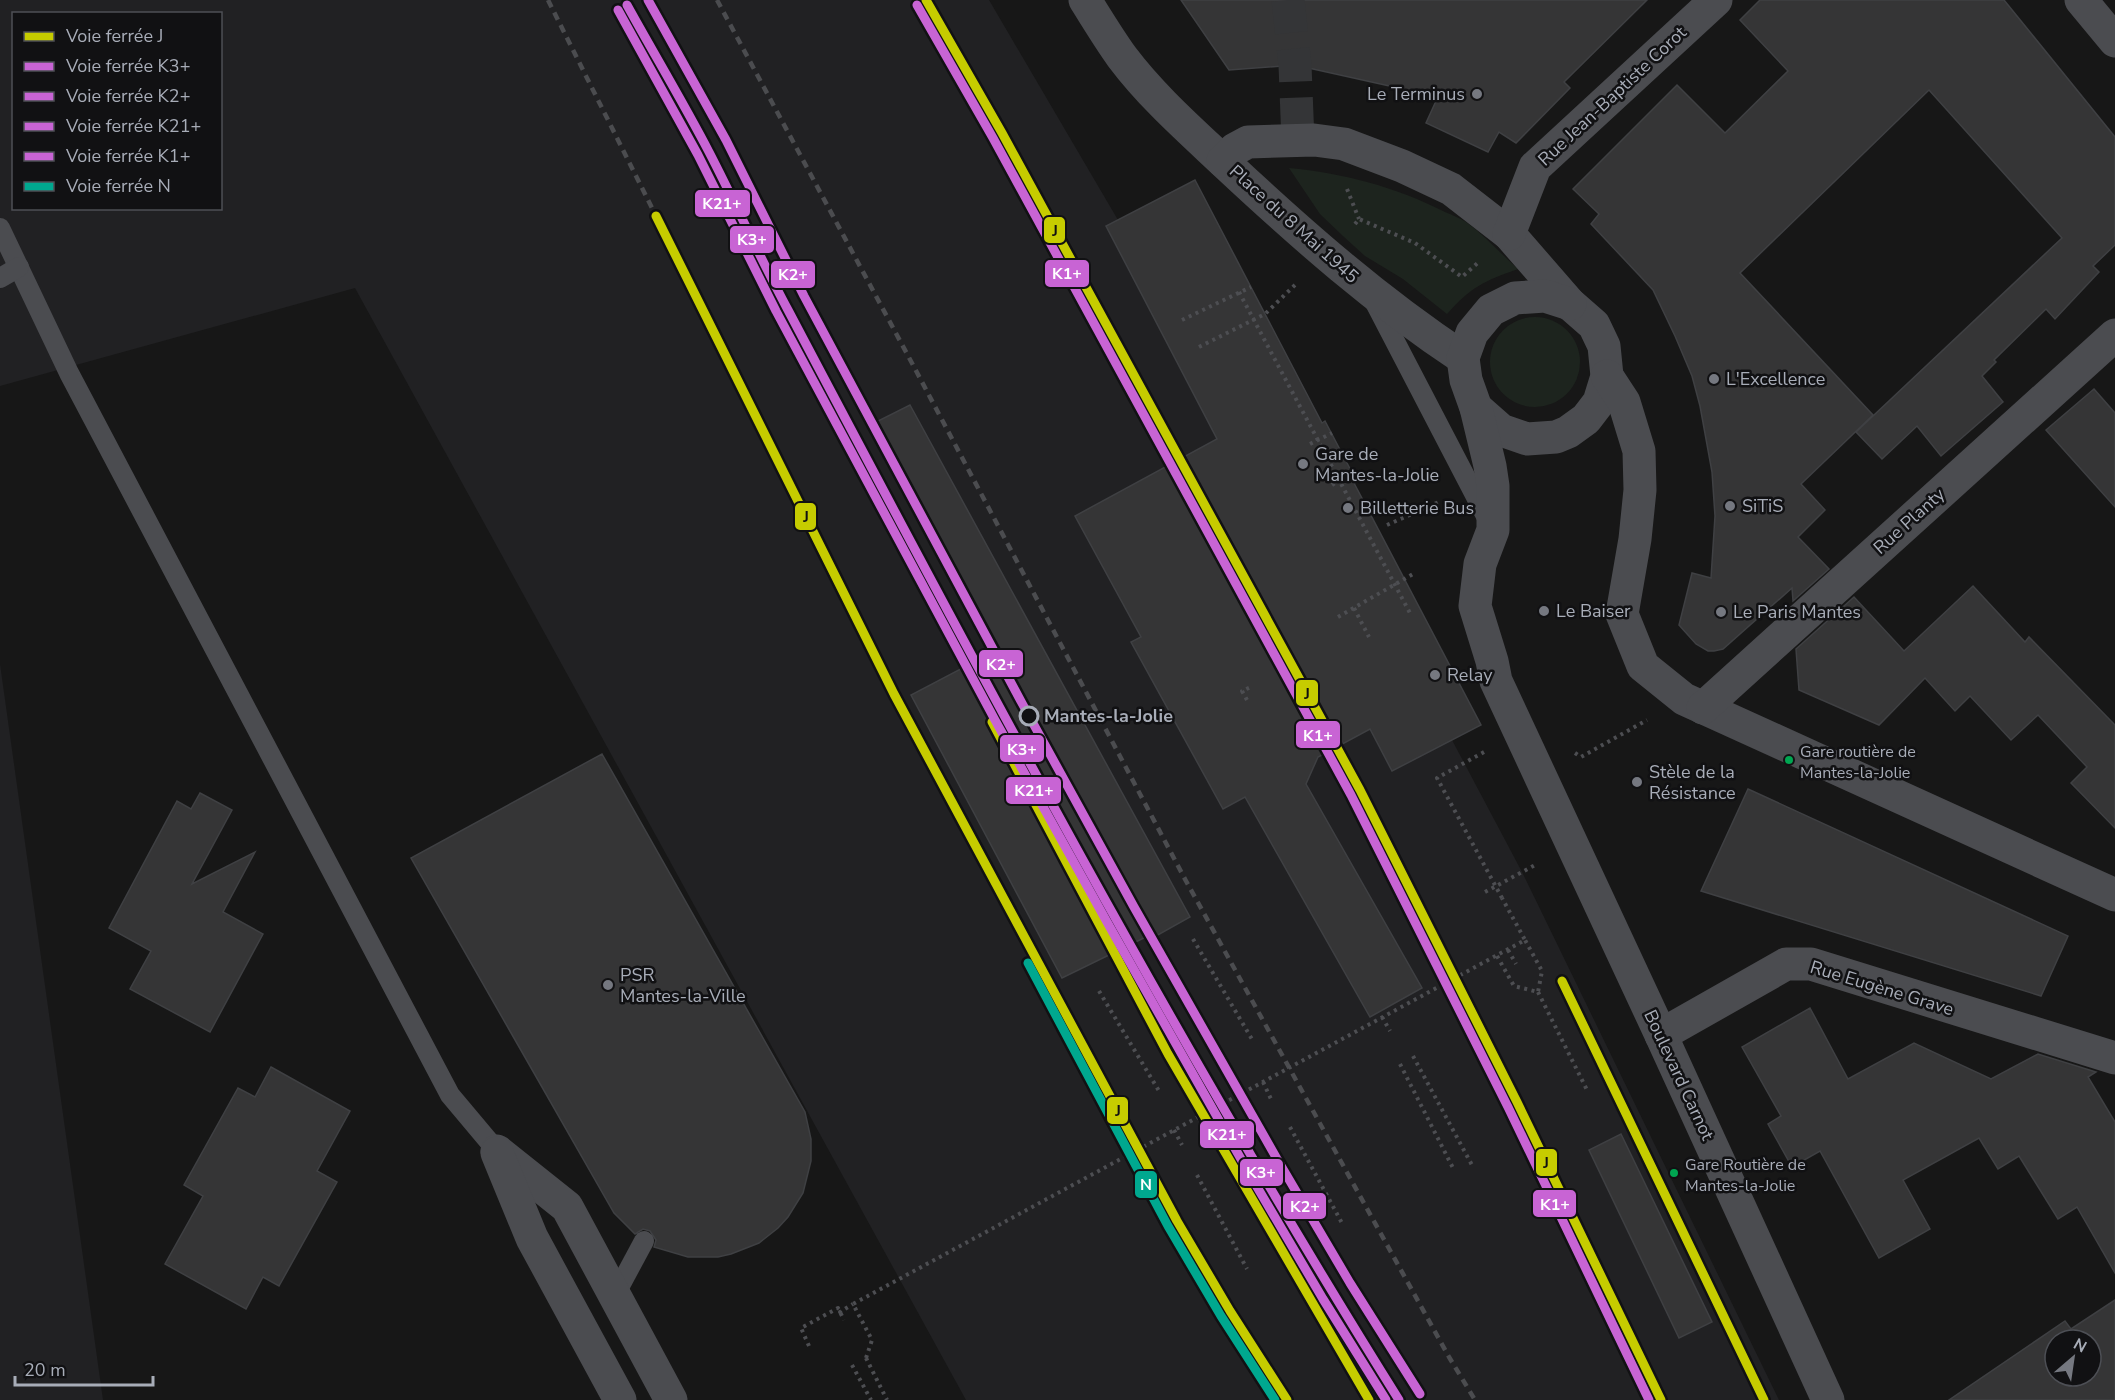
<svg xmlns="http://www.w3.org/2000/svg" width="2115" height="1400" viewBox="0 0 2115 1400" font-family="'Nunito Sans',sans-serif">
  <style>
    .built { fill: #212123; fill-rule: evenodd }
    .green { fill: #1d241e }
    .building { fill: #353536; stroke: #3f4043; stroke-width: 1.5; fill-rule: evenodd }
    .lines { fill: none; stroke-linecap: round; stroke-linejoin: round }
    .minor-tunnel { stroke: #343537; stroke-width: 33; stroke-dasharray: 33 16; stroke-linecap: butt }
    .path { stroke: #4d4e52; stroke-width: 4; stroke-dasharray: 3 4.5; stroke-linecap: butt }
    .service { stroke: #4b4c50; stroke-width: 20 }
    .minor { stroke: #4b4c50; stroke-width: 33 }
    .rail { stroke: #4b4c4f; stroke-width: 4.5; stroke-dasharray: 8 6; stroke-linecap: butt }
    .path-bridge { stroke: #4d4e52; stroke-width: 4; stroke-dasharray: 3 4.5; stroke-linecap: butt }
    .rail-1-casing { stroke: #111113; stroke-width: 14 }
    .rail-2-casing { stroke: #111113; stroke-width: 14 }
    .rail-3-casing { stroke: #111113; stroke-width: 14 }
    .rail-4-casing { stroke: #111113; stroke-width: 14 }
    .rail-5-casing { stroke: #111113; stroke-width: 14 }
    .rail-6-casing { stroke: #111113; stroke-width: 14 }
    .rail-1 { stroke: #c6cc00; stroke-width: 9 }
    .rail-2 { stroke: #c864d4; stroke-width: 9 }
    .rail-3 { stroke: #c864d4; stroke-width: 9 }
    .rail-4 { stroke: #c864d4; stroke-width: 9 }
    .rail-5 { stroke: #c864d4; stroke-width: 9 }
    .rail-6 { stroke: #00a88f; stroke-width: 9 }
    .poi-dot { fill: #757880; stroke: #111113; stroke-width: 2 }
    .stop-dot { fill: #111113; stroke: #a8adb8; stroke-width: 3 }
    .bus-dot { fill: #00a651; stroke: #111113; stroke-width: 2 }
    .labels { text-anchor: middle; stroke-width: 5; stroke-linejoin: round; paint-order: stroke }
    .bus-label { font-size: 16px; fill: #a8adb8; stroke: #111113; text-anchor: start }
    .poi-label { font-size: 18px; fill: #a8adb8; stroke: #111113; text-anchor: start }
    .street-label { font-size: 18px; fill: #a8adb8; stroke: #111113 }
    .stop-label { font-size: 18px; font-weight: bold; fill: #a8adb8; stroke: #111113; text-anchor: start }
    .line-badge { stroke: #111113; stroke-width: 2 }
    .badge-label { font-size: 16px; text-anchor: middle; font-weight: bold; fill: #fff }
    .pale-badge-label { font-size: 16px; text-anchor: middle; font-weight: bold; fill: #111 }
  </style>
  <rect width="100%" height="100%" fill="#171717"/>
  <g class="built">
    <path d="M0,0H989L1118,220L1195,180L1481,725L1452,740L1522,872L1779,1400H966L355,288L0,386ZM14,14H220V208H14Z"/>
    <polygon points="0,664 103,1400 0,1400"/>
  </g>
  <g class="green">
    <path d="M1289,168C1343,173 1396,187 1445,212C1452,215 1460,218 1466,222C1484,235 1501,254 1518,269C1484,281 1471,287 1447,314L1403,279L1365,256L1343,236L1320,214Z"/>
    <circle cx="1535" cy="362" r="45"/>
  </g>
  <g class="building">
    <polygon points="1181,0 1647,0 1564,82 1570,88 1516,143 1499,132 1488,152 1426,123 1436,101 1394,87 1295,65 1229,70"/>
    <polygon points="1760,0 2004,0 2115,137 2115,245 2093,266 2099,272 2055,319 2046,309 1994,360 1996,362 1982,376 2003,402 1941,456 1917,426 1882,459 1856,432 2062,238 1929,90 1740,273 1873,415 1801,484 1825,510 1798,537 1829,569 1793,601 1792,588 1723,649 1714,651 1708,651 1696,644 1679,625 1692,573 1711,578 1715,516 1712,472 1700,406 1692,376 1675,336 1653,290 1591,224 1599,214 1573,189 1677,85 1725,133 1788,71 1740,20"/>
    <polygon points="1195,180 1322,423 1325,421 1357,482 1354,483 1481,725 1392,771 1370,729 1318,757 1306,784 1422,988 1370,1017 1245,797 1223,809 1131,642 1141,637 1075,516 1217,439 1106,226"/>
    <polygon points="2094,389 2115,413 2115,507 2046,430"/>
    <polygon points="910,405 1190,917 1156,936 1154,933 1062,978 911,695 997,650 876,422"/>
    <polygon points="1973,586 2025,642 2029,637 2115,725 2115,828 2071,783 2087,767 2038,715 2011,740 1970,696 1955,711 1925,678 1879,725 1799,690 1796,649 1854,597 1904,651"/>
    <polygon points="602,754 805,1112 811,1139 811,1161 803,1193 788,1217 778,1228 759,1243 731,1254 718,1257 688,1257 654,1247 656,1240 650,1231 643,1229 635,1234 614,1213 411,858"/>
    <polygon points="1748,789 2068,936 2041,996 1701,891"/>
    <polygon points="200,793 232,810 192,884 255,852 223,912 263,934 210,1032 130,989 151,951 109,928 177,801 191,809"/>
    <polygon points="1810,1008 1848,1079 1914,1043 1991,1079 2038,1054 2096,1072 2088,1077 2115,1122 2115,1273 2077,1207 2058,1219 2019,1156 1998,1169 1979,1138 1903,1180 1930,1229 1879,1258 1820,1151 1792,1167 1768,1124 1781,1116 1742,1047"/>
    <polygon points="271,1067 350,1111 317,1171 337,1182 279,1286 263,1277 246,1309 165,1264 203,1196 184,1185 238,1088 255,1097"/>
    <polygon points="1621,1134 1712,1322 1679,1338 1589,1150"/>
    <path d="M2115,1300V1400H1949L2065,1321L2071,1329ZM2055,1340H2091V1376H2055Z"/>
  </g>
  <g class="lines">
    <polyline class="minor-tunnel" points="1288,0 1295,65 1298,141"/>
    <g class="path">
      <polyline points="1347,189 1359,219"/>
      <polyline points="1355,224 1359,219 1415,243 1462,277 1480,261"/>
      <polyline points="1239,292 1411,615"/>
      <polyline points="1182,320 1251,287"/>
      <polyline points="1199,347 1265,314 1297,283"/>
      <polyline points="1310,444 1332,433"/>
      <polyline points="1318,459 1342,452"/>
      <polyline points="1332,485 1352,471"/>
      <polyline points="1387,525 1441,501"/>
      <polyline points="1354,608 1369,637"/>
      <polyline points="1338,617 1413,574"/>
      <polyline points="1247,700 1242,691 1253,686"/>
      <polyline points="1484,752 1437,778 1502,898"/>
      <polyline points="1575,753 1581,757 1647,720"/>
      <polyline points="1485,892 1537,864"/>
      <polyline points="1193,939 1253,1041"/>
      <polyline points="1508,950 1516,964"/>
      <polyline points="1497,956 1514,986 1538,992 1542,971 1525,940"/>
      <polyline points="1099,991 1159,1091"/>
      <polyline points="1538,992 1588,1092"/>
      <polyline points="1382,1017 1390,1031"/>
      <polyline points="1413,1056 1473,1167"/>
      <polyline points="1400,1064 1454,1170"/>
      <polyline points="1263,1082 1271,1099"/>
      <polyline points="1290,1127 1343,1225"/>
      <polyline points="1174,1130 1182,1145"/>
      <polyline points="1197,1175 1247,1269"/>
      <polyline points="841,1313 840,1312 853,1304"/>
      <polyline points="809,1346 801,1328 838,1308 844,1320"/>
      <polyline points="866,1358 887,1400"/>
      <polyline points="852,1365 871,1400"/>
    </g>
    <g class="service">
      <polyline points="0,228 69,373 450,1095 497,1151"/>
      <polyline points="0,278 19,267"/>
      <polyline points="1374,301 1488,520"/>
      <polyline points="615,1295 644,1241"/>
    </g>
    <g class="minor">
      <path d="M1085,0C1097,19 1109,39 1122,57C1152,97 1191,131 1227,165C1303,236 1377,301 1463,358"/>
      <polyline points="2081,0 2115,41"/>
      <polyline points="1223,161 1235,149 1248,142 1314,140 1344,144 1402,166 1451,189 1509,234 1570,304 1594,325 1604,346 1607,376 1599,402 1586,419 1568,432 1556,437 1527,439 1501,430 1476,408"/>
      <polyline points="1509,234 1535,167 1716,0"/>
      <polyline points="1570,304 1545,296 1515,298 1491,310 1472,333 1463,358 1466,380 1476,408 1490,466 1493,486 1493,530 1480,564 1475,606 1492,661 1496,681 1661,1035 1828,1400"/>
      <polyline points="1607,376 1624,402 1639,451 1640,490 1635,539 1622,614 1643,666 1684,699 2115,895"/>
      <polyline points="1703,708 2115,335"/>
      <polyline points="1661,1035 1786,964 1811,964 2115,1058"/>
      <polyline points="497,1151 567,1207 671,1400"/>
      <polyline points="497,1153 532,1238 620,1400"/>
    </g>
    <g class="rail">
      <polyline points="548,0 656,216"/>
      <polyline points="717,0 913,365 1186,881 1449,1357 1475,1400"/>
    </g>
    <polyline class="path-bridge" points="866,1358 872,1340 853,1304 1525,940 1502,898"/>
    <g class="rail-1-casing">
      <g id="rail-1">
        <polyline points="926,0 1002,133 1360,790 1517,1102 1661,1400"/>
        <polyline points="656,216 894,694 1177,1221 1230,1311 1287,1400"/>
        <polyline points="992,722 1168,1054 1369,1400"/>
        <polyline points="1562,981 1764,1400"/>
      </g>
    </g>
    <g class="rail-2-casing">
      <path id="rail-2" d="M627,5C654,54 683,102 709,152C736,204 760,258 788,310C982,678 1178,1047 1399,1400"/>
    </g>
    <g class="rail-3-casing">
      <polyline id="rail-3" points="648,0 726,140 804,296 1023,705 1134,907 1277,1159 1350,1283 1420,1394"/>
    </g>
    <g class="rail-4-casing">
      <polyline id="rail-4" points="618,10 698,155 776,311 995,720 1107,922 1250,1175 1323,1299 1386,1400"/>
    </g>
    <g class="rail-5-casing">
      <polyline id="rail-5" points="917,5 993,138 1351,795 1508,1107 1649,1400"/>
    </g>
    <g class="rail-6-casing">
      <polyline id="rail-6" points="1028,963 1168,1226 1221,1316 1275,1400"/>
    </g>
    <use href="#rail-1" class="rail-1"/>
    <use href="#rail-2" class="rail-2"/>
    <use href="#rail-3" class="rail-3"/>
    <use href="#rail-4" class="rail-4"/>
    <use href="#rail-5" class="rail-5"/>
    <use href="#rail-6" class="rail-6"/>
  </g>
  <g class="poi-dot">
    <circle cx="1477" cy="94" r="6"/>
    <circle cx="1714" cy="379" r="6"/>
    <circle cx="1303" cy="464" r="6"/>
    <circle cx="1730" cy="506" r="6"/>
    <circle cx="1348" cy="508" r="6"/>
    <circle cx="1544" cy="611" r="6"/>
    <circle cx="1721" cy="612" r="6"/>
    <circle cx="1435" cy="675" r="6"/>
    <circle cx="1637" cy="782" r="6"/>
    <circle cx="608" cy="985" r="6"/>
  </g>
  <circle class="stop-dot" cx="1029" cy="716" r="9"/>
  <g class="bus-dot">
    <circle cx="1789" cy="760" r="5"/>
    <circle cx="1674" cy="1173" r="5"/>
  </g>
  <g class="labels">
    <g class="bus-label">
      <text x="1800" y="757">Gare routière de<tspan x="1800" dy="21">Mantes-la-Jolie</tspan></text>
      <text x="1685" y="1170">Gare Routière de<tspan x="1685" dy="21">Mantes-la-Jolie</tspan></text>
    </g>
    <g class="poi-label">
      <text x="1465" y="100" text-anchor="end">Le Terminus</text>
      <text x="1726" y="385">L'Excellence</text>
      <text x="1315" y="460">Gare de<tspan x="1315" dy="21">Mantes-la-Jolie</tspan></text>
      <text x="1742" y="512">SiTiS</text>
      <text x="1360" y="514">Billetterie Bus</text>
      <text x="1556" y="617">Le Baiser</text>
      <text x="1733" y="618">Le Paris Mantes</text>
      <text x="1447" y="681">Relay</text>
      <text x="1649" y="778">Stèle de la<tspan x="1649" dy="21">Résistance</tspan></text>
      <text x="620" y="981">PSR<tspan x="620" dy="21">Mantes-la-Ville</tspan></text>
    </g>
    <g class="street-label">
      <text transform="translate(1612 96) rotate(-43)" y="6">Rue Jean-Baptiste Corot</text>
      <text transform="translate(1294 224) rotate(42)" y="6">Place du 8 Mai 1945</text>
      <text transform="translate(1909 521) rotate(-42)" y="6">Rue Planty</text>
      <text transform="translate(1882 988) rotate(17)" y="6">Rue Eugène Grave</text>
      <text transform="translate(1679 1075) rotate(65)" y="6">Boulevard Carnot</text>
    </g>
    <g class="stop-label">
      <text x="1044" y="722">Mantes-la-Jolie</text>
    </g>
  </g>
  <g class="line-badge">
    <rect x="694" y="189" width="57" height="29" rx="6" fill="#c864d4"/>
    <rect x="1043" y="216" width="23" height="28" rx="6" fill="#c6cc00"/>
    <rect x="729" y="225" width="46" height="29" rx="6" fill="#c864d4"/>
    <rect x="1044" y="259" width="46" height="29" rx="6" fill="#c864d4"/>
    <rect x="770" y="260" width="46" height="29" rx="6" fill="#c864d4"/>
    <rect x="794" y="502" width="23" height="29" rx="6" fill="#c6cc00"/>
    <rect x="978" y="649" width="46" height="29" rx="6" fill="#c864d4"/>
    <rect x="1295" y="679" width="24" height="28" rx="6" fill="#c6cc00"/>
    <rect x="1295" y="720" width="46" height="29" rx="6" fill="#c864d4"/>
    <rect x="999" y="734" width="46" height="29" rx="6" fill="#c864d4"/>
    <rect x="1005" y="776" width="57" height="29" rx="6" fill="#c864d4"/>
    <rect x="1106" y="1096" width="23" height="29" rx="6" fill="#c6cc00"/>
    <rect x="1199" y="1120" width="56" height="29" rx="6" fill="#c864d4"/>
    <rect x="1535" y="1148" width="23" height="29" rx="6" fill="#c6cc00"/>
    <rect x="1239" y="1158" width="45" height="29" rx="6" fill="#c864d4"/>
    <rect x="1134" y="1170" width="24" height="29" rx="6" fill="#00a88f"/>
    <rect x="1532" y="1189" width="45" height="29" rx="6" fill="#c864d4"/>
    <rect x="1282" y="1192" width="45" height="28" rx="6" fill="#c864d4"/>
  </g>
  <g class="badge-label">
    <text x="722" y="209">K21+</text>
    <text x="752" y="245">K3+</text>
    <text x="1067" y="279">K1+</text>
    <text x="793" y="280">K2+</text>
    <text x="1001" y="670">K2+</text>
    <text x="1318" y="741">K1+</text>
    <text x="1022" y="755">K3+</text>
    <text x="1034" y="796">K21+</text>
    <text x="1227" y="1140">K21+</text>
    <text x="1261" y="1178">K3+</text>
    <text x="1146" y="1190">N</text>
    <text x="1555" y="1210">K1+</text>
    <text x="1305" y="1212">K2+</text>
  </g>
  <g class="pale-badge-label">
    <text x="1055" y="236">J</text>
    <text x="806" y="522">J</text>
    <text x="1307" y="699">J</text>
    <text x="1118" y="1116">J</text>
    <text x="1546" y="1168">J</text>
  </g>
  <rect x="12" y="12" width="210" height="198" fill="#111113" stroke="#4d4f55" stroke-width="1.5"/>
  <rect x="24" y="32" width="30" height="9" fill="#c6cc00" stroke="#4d4f55" stroke-width="1.5"/>
  <text x="66" y="42" font-size="18" fill="#a8adb8">Voie ferrée J</text>
  <rect x="24" y="62" width="30" height="9" fill="#c864d4" stroke="#4d4f55" stroke-width="1.5"/>
  <text x="66" y="72" font-size="18" fill="#a8adb8">Voie ferrée K3+</text>
  <rect x="24" y="92" width="30" height="9" fill="#c864d4" stroke="#4d4f55" stroke-width="1.5"/>
  <text x="66" y="102" font-size="18" fill="#a8adb8">Voie ferrée K2+</text>
  <rect x="24" y="122" width="30" height="9" fill="#c864d4" stroke="#4d4f55" stroke-width="1.5"/>
  <text x="66" y="132" font-size="18" fill="#a8adb8">Voie ferrée K21+</text>
  <rect x="24" y="152" width="30" height="9" fill="#c864d4" stroke="#4d4f55" stroke-width="1.5"/>
  <text x="66" y="162" font-size="18" fill="#a8adb8">Voie ferrée K1+</text>
  <rect x="24" y="182" width="30" height="9" fill="#00a88f" stroke="#4d4f55" stroke-width="1.5"/>
  <text x="66" y="192" font-size="18" fill="#a8adb8">Voie ferrée N</text>
  <g transform="translate(2073 1358) rotate(29)"><circle r="28" fill="#111113" stroke="#4d4f55" stroke-width="1.5"/>
  <path d="M0-4.5L10 22L0 15L-10 22Z" fill="#757880"/>
  <text y="-9" font-size="16" font-weight="bold" text-anchor="middle" fill="#a8adb8">N</text>
  </g>
  <path d="M15 1376v9h138v-9" fill="none" stroke="#a8adb8" stroke-width="3"/>
  <text x="24" y="1376" font-size="18" fill="#a8adb8" stroke="#111113" stroke-width="4.5" paint-order="stroke">20 m</text>
</svg>
